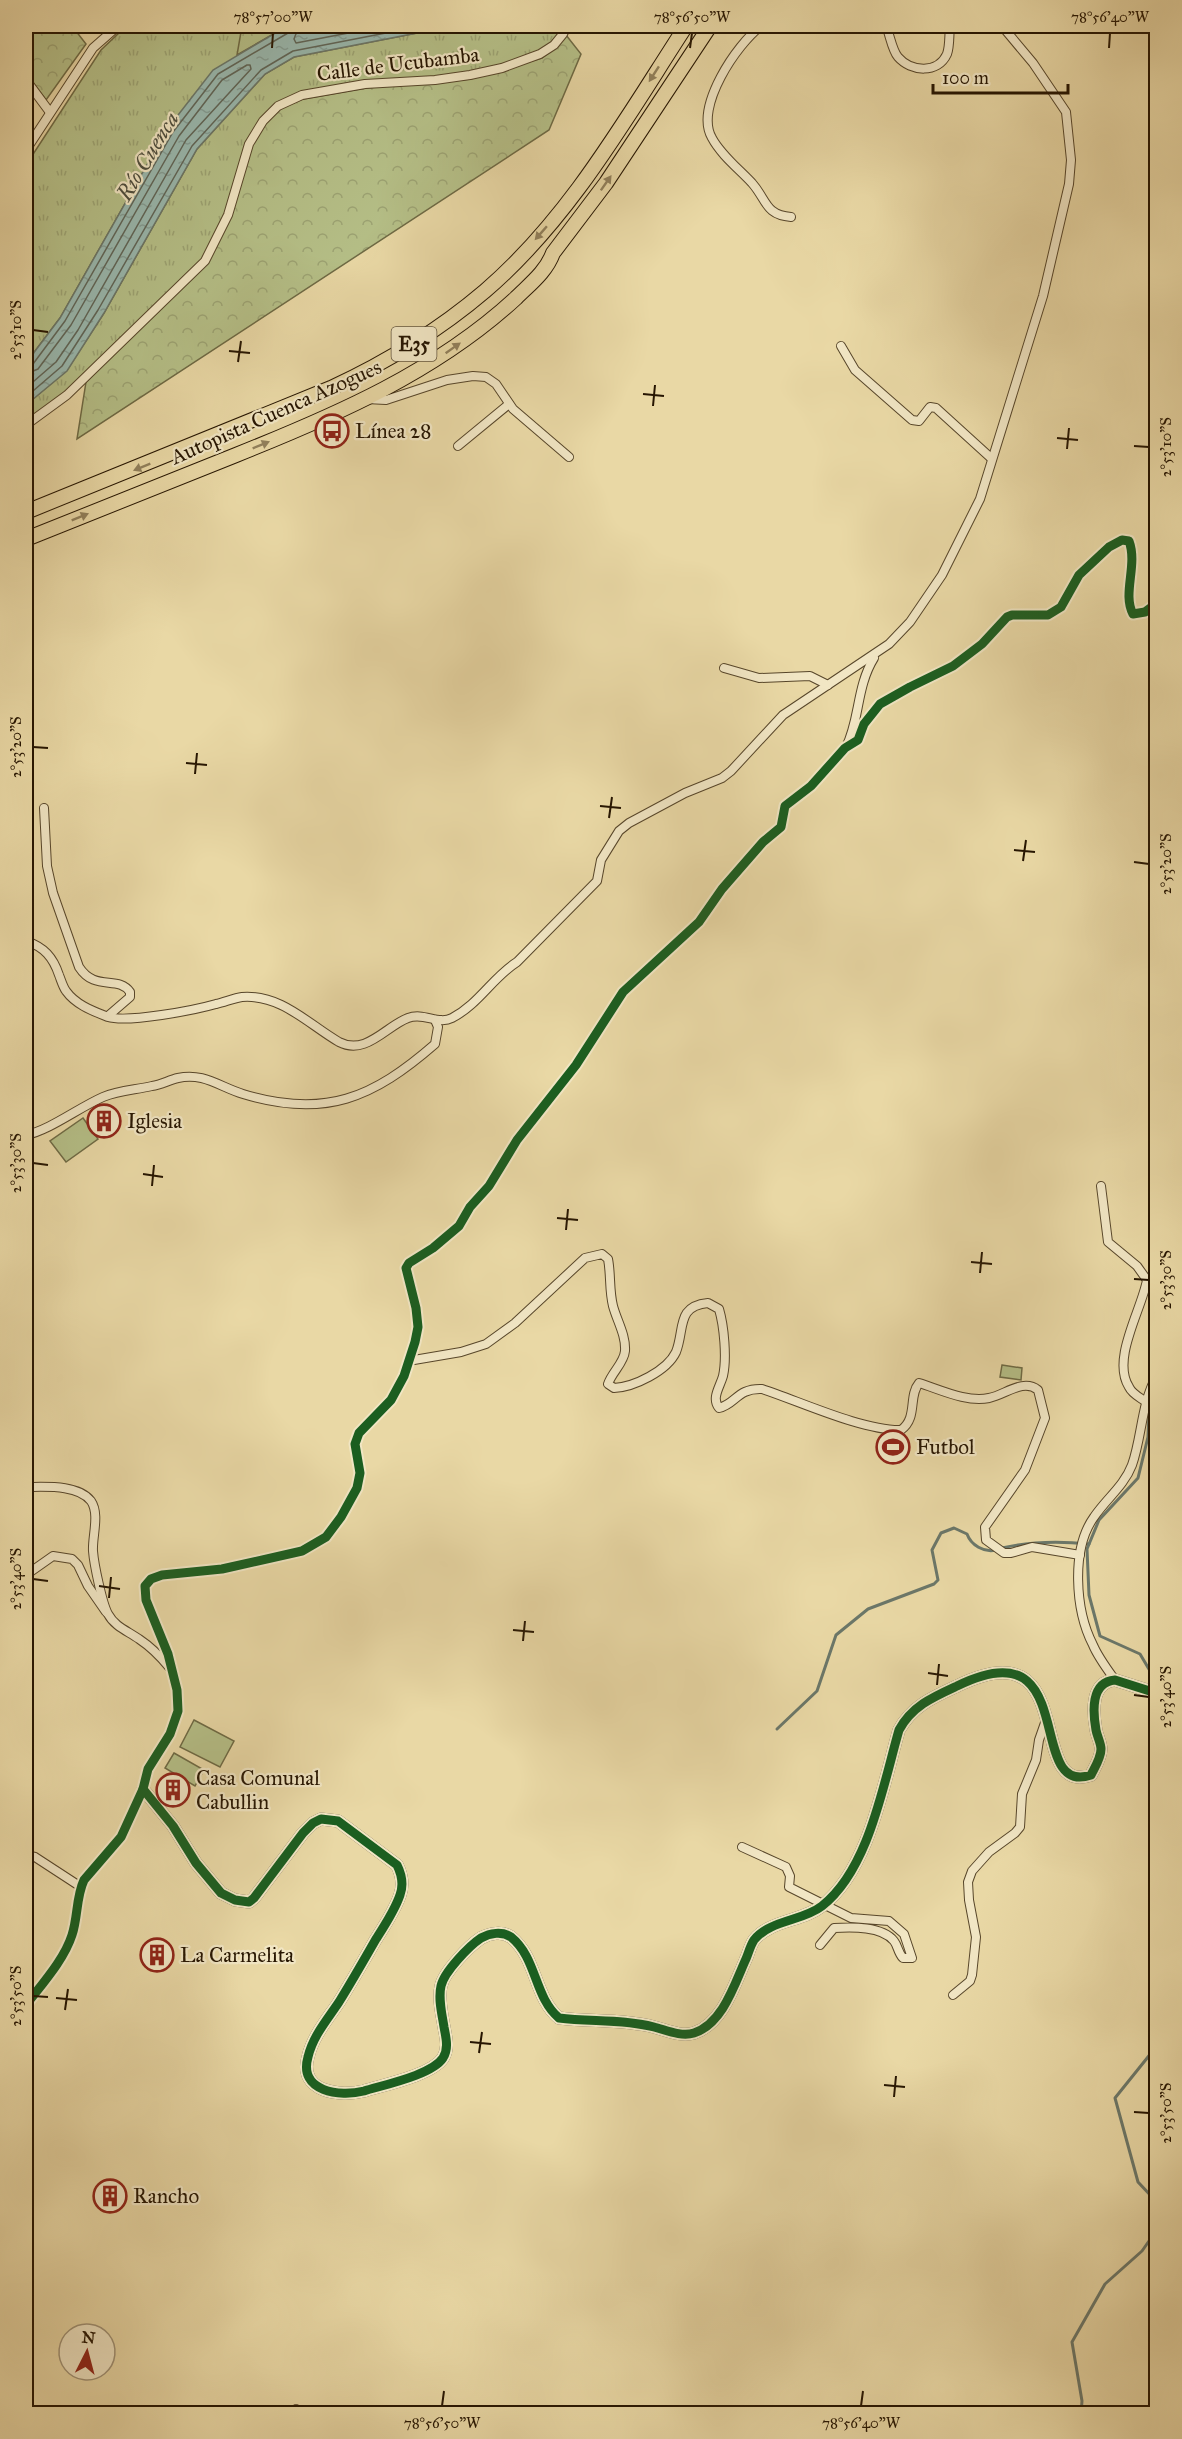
<svg xmlns="http://www.w3.org/2000/svg" width="1182" height="2439" viewBox="0 0 1182 2439" font-family="'IM FELL Great Primer',serif">
  <style>
    .grass { fill: url(#grass-tufts); stroke: #6e6a44; stroke-width: 1.5 }
    .forest { fill: url(#forest-crowns); stroke: #6e6a44; stroke-width: 1.5 }
    .garden { fill: #b5bf87; stroke: #6e6a44; stroke-width: 1.5 }
    .water { fill: url(#water-ripples); stroke: #6b7769; stroke-width: 1.5 }
    .lines { fill: none; stroke-linecap: round; stroke-linejoin: round }
    .shore { stroke: #606658; stroke-width: 1.5 }
    .stream { stroke: #6b7769; stroke-width: 3 }
    .minor-casing { stroke: #57462a; stroke-width: 10 }
    .tertiary-casing { stroke: #57462a; stroke-width: 13 }
    .trunk-casing { stroke: #261501; stroke-width: 16 }
    .minor { stroke: #f1e6c4; stroke-width: 8 }
    .tertiary { stroke: #f1e6c4; stroke-width: 10 }
    .trunk { stroke: #e9d8a5; stroke-width: 14 }
    .cycleway-casing { stroke: #f1e6c4; stroke-width: 13 }
    .cycleway { stroke: #1b5e20; stroke-width: 9 }
    .oneway { fill: #91805b }
    .ticks { fill: none; stroke: #261501; stroke-width: 2 }
    .labels { text-anchor: middle; stroke-width: 4.5; stroke-linejoin: round; paint-order: stroke }
    .shield { fill: #f1e6c4; stroke: #63543c; stroke-width: 1.5 }
    .shield-label { font-size: 20px; font-weight: bold; fill: #261501 }
    .street-label { font-size: 21px; fill: #261501; stroke: #f1e6c4 }
    .poi-label { font-size: 21px; fill: #261501; stroke: #f1e6c4; text-anchor: start }
    .water-label { font-size: 22px; font-style: italic; fill: #4e4e3e; stroke: #f1e6c4 }
    .neatline { fill: none; stroke: #261501; stroke-width: 2 }
    .ticks-label { font-size: 15px; text-anchor: middle; fill: #261501 }
  </style>
  <defs>
    <pattern id="grass-tufts" width="24" height="20" patternUnits="userSpaceOnUse" patternTransform="scale(1.5)"><rect width="24" height="20" fill="#b5bf87"/><path d="M3 7l-1-3M5 7V3M7 7l1-3M15 17l-1-3M17 17v-4M19 17l1-3" fill="none" stroke="#9ca373"/></pattern>
    <pattern id="forest-crowns" width="20" height="18" patternUnits="userSpaceOnUse" patternTransform="scale(1.5)"><rect width="20" height="18" fill="#b5bf87"/><path d="M2 6a3 3 0 1 1 6 0M12 15a3 3 0 1 1 6 0" fill="none" stroke="#9ca373"/></pattern>
    <pattern id="water-ripples" width="26" height="14" patternUnits="userSpaceOnUse" patternTransform="scale(1.5)"><rect width="26" height="14" fill="#99b8ae"/><path d="M2 4q2-2 4 0t4 0M15 11q2-2 4 0t4 0" fill="none" stroke="#849d94"/></pattern>
  </defs>
  <rect width="100%" height="100%" fill="#e9d8a5"/>
  <filter id="stains"><feTurbulence type="fractalNoise" baseFrequency=".00333" numOctaves="4"/><feColorMatrix values="0 0 0 0 .2 0 0 0 0 .09 0 0 0 0 .02 0 0 0 .5 -.17"/></filter>
  <radialGradient id="worn" r=".72"><stop offset=".6" stop-color="#630" stop-opacity="0"/><stop offset="1" stop-color="#630" stop-opacity=".3"/></radialGradient>
  <g class="grass">
    <polygon points="136,26 295,26 282,29 168,128 60,318 26,363 26,165 101,50 120,32"/>
    <polygon points="453,26 567,26 540,54 470,75 228,215 205,261 67,395 26,425 26,405 67,370 104,313 197,149 265,74 294,57"/>
  </g>
  <g class="forest">
    <polygon points="26,26 72,26 86,44 46,100 26,73"/>
    <polygon points="242,26 295,26 282,29 237,55"/>
    <polygon points="566,35 581,54 549,130 77,439 86,382 207,262 251,146 266,122 279,108 303,99 366,88 471,79 542,58 557,46"/>
  </g>
  <g class="garden">
    <polygon points="83,1118 98,1139 66,1162 50,1141"/>
    <polygon points="1002,1365 1022,1368 1021,1380 1000,1377"/>
    <polygon points="888,1435 903,1439 898,1459 882,1455"/>
    <polygon points="194,1720 234,1741 220,1767 180,1747"/>
    <polygon points="174,1753 204,1770 195,1786 165,1768"/>
  </g>
  <polygon class="water" points="295,26 453,26 294,57 265,74 197,149 104,313 67,371 26,405 26,363 60,318 168,128 213,70 282,29"/>
  <g class="lines">
    <g class="shore">
      <polyline points="299,26 294,39 296,43 385,26"/>
      <polyline points="26,366 33,364 65,321 173,132 218,74 288,33 291,26"/>
      <polyline points="26,374 38,369 71,325 179,136 222,80 247,65 250,65 251,69 186,140 78,330 56,362 26,388"/>
      <polyline points="26,397 62,366 98,310 192,146 261,70 293,51 422,26"/>
    </g>
    <g class="stream">
      <path d="M1002,1548C1032,1541 1059,1541 1089,1544"/>
      <polyline points="1154,1689 1156,1681 1140,1654 1100,1636 1089,1595 1087,1549 1099,1520 1138,1478 1148,1437 1149,1413 1156,1401"/>
      <polyline points="1152,1696 1150,1702 1153,1748 1156,1752"/>
      <path d="M777,1729L817,1691L836,1635L868,1609L934,1584L938,1580L932,1550L941,1533L954,1528L967,1534C971,1545 984,1553 996,1550"/>
      <polyline points="1156,1880 1151,1892 1156,1901"/>
      <polyline points="1156,2047 1115,2098 1138,2182 1153,2198 1156,2208"/>
      <polyline points="1081,2414 1082,2401 1072,2342 1105,2284 1142,2251 1156,2231"/>
    </g>
    <g class="minor-casing">
      <g id="minor">
        <path d="M761,26C737,44 694,107 712,138C721,155 739,169 752,183C767,200 765,215 791,217"/>
        <path d="M886,26C890,35 892,50 898,57C911,72 938,74 947,54C950,46 949,34 950,26"/>
        <polyline points="26,80 49,111"/>
        <polyline points="26,150 93,48 118,26"/>
        <polyline points="841,346 855,370 912,420 919,421 930,407 936,408 991,458"/>
        <polyline points="366,399 386,400 447,380 473,376 486,377 496,384 513,409 569,457"/>
        <polyline points="26,425 67,395 205,261 228,215 249,144 263,121 278,106 302,95 365,84 435,80 470,75 502,68 540,54 554,45 563,34 567,26"/>
        <polyline points="458,446 509,404"/>
        <polyline points="724,668 759,678 810,676 828,685"/>
        <path d="M846,747C860,720 856,687 874,658"/>
        <path d="M44,808L47,866L53,893L79,967C95,992 118,975 130,992V997L108,1016"/>
        <path d="M26,941C44,947 53,957 59,975C61,980 63,987 66,991C76,1005 93,1011 108,1017C128,1023 195,1010 216,1004C225,1002 234,998 242,997C281,994 308,1024 339,1042C366,1056 386,1026 408,1018C424,1012 438,1025 452,1018C479,1004 493,977 517,962L597,881L601,860L619,831L629,823L685,793L722,778L731,771L783,715L889,644L910,622L942,575L980,499L1043,296L1069,184L1071,160L1066,112L1033,63L1002,26"/>
        <path d="M26,1135C50,1130 78,1108 103,1097C119,1090 135,1090 152,1086C161,1085 169,1080 178,1078C203,1072 220,1087 243,1094C325,1119 373,1098 435,1044L438,1027L435,1020"/>
        <path d="M1101,1186L1108,1242L1137,1266L1147,1280C1142,1309 1111,1359 1129,1387C1132,1394 1141,1398 1146,1402"/>
        <path d="M408,1361L461,1352L486,1344L515,1323L585,1258L602,1254L608,1259C611,1274 609,1290 613,1306C617,1321 626,1335 625,1351C624,1363 612,1372 608,1384L614,1388C634,1387 667,1371 676,1352C685,1329 676,1306 708,1303L719,1309C724,1326 727,1358 723,1376C720,1387 711,1398 719,1408C736,1404 737,1388 762,1389C799,1401 863,1431 901,1430C918,1418 908,1396 919,1383C939,1389 967,1403 989,1398C1005,1395 1023,1378 1038,1390L1045,1418L1025,1470L985,1527L986,1540L1004,1553H1011L1032,1547L1080,1555"/>
        <path d="M26,1487C44,1487 78,1484 91,1501C100,1514 92,1537 93,1551C94,1564 102,1603 108,1614C115,1627 128,1631 139,1639C151,1647 160,1656 169,1667"/>
        <polyline points="26,1575 53,1556 72,1559 78,1565 88,1586 106,1612"/>
        <path d="M1115,1680C1107,1669 1098,1657 1093,1645C1075,1610 1071,1549 1094,1517C1106,1499 1124,1486 1132,1465C1142,1437 1141,1405 1156,1377"/>
        <path d="M742,1847L786,1867L790,1876L789,1887L851,1918L889,1921L904,1934L912,1958H903C898,1953 898,1946 894,1941C882,1926 852,1927 834,1928L820,1945"/>
        <polyline points="26,1855 35,1857 81,1887"/>
        <polyline points="953,1995 970,1981 972,1975 976,1937 969,1900 968,1882 972,1871 989,1852 1015,1833 1020,1827 1022,1794 1036,1760 1039,1740 1046,1720"/>
        <path d="M26,2005C42,1984 64,1960 72,1935C78,1917 76,1897 84,1880L121,1837L143,1789L148,1769L170,1734L178,1711L177,1690L168,1654L146,1600L145,1586L151,1579L162,1575L222,1569L302,1551L326,1537L341,1517L357,1488L360,1473L355,1444L359,1433L391,1400L404,1376L415,1342L418,1327L416,1308L406,1268L409,1263L433,1248L459,1226L470,1207L489,1186L517,1140L576,1065L623,992L699,922L722,889L763,842L781,827L785,806L811,786L845,748L858,740L864,724L880,704L910,687L953,666L982,644L1007,617L1012,615H1048L1061,607L1079,575L1109,547L1122,540L1129,541C1138,565 1122,594 1133,614L1145,612L1156,604"/>
        <polyline points="289,2414 296,2409"/>
      </g>
    </g>
    <g class="tertiary-casing">
      <path id="tertiary" d="M143,1789L173,1826L196,1863L221,1893L235,1900L249,1902L254,1898L303,1833L313,1823L321,1819L338,1821L397,1865C402,1875 404,1884 400,1895C395,1910 385,1925 376,1939C364,1960 352,1981 339,2002C327,2020 313,2036 308,2057C298,2092 340,2097 364,2091C383,2085 432,2075 443,2058C449,2048 446,2038 444,2027C442,2014 438,1999 441,1986C444,1972 469,1946 481,1938C490,1933 502,1931 511,1937C537,1958 534,1997 559,2018C591,2022 623,2019 654,2027C666,2030 681,2037 694,2033C722,2024 734,1986 745,1961C748,1955 750,1946 754,1940C770,1920 803,1921 822,1906C869,1869 883,1785 899,1730C912,1706 933,1697 957,1686C1082,1624 1024,1798 1091,1775C1095,1767 1101,1758 1101,1749C1101,1743 1097,1736 1096,1730C1093,1713 1090,1682 1115,1680L1156,1693"/>
    </g>
    <g class="trunk-casing">
      <g id="trunk">
        <path d="M26,512L331,388C387,362 438,331 485,291C570,218 626,118 686,26"/>
        <path d="M26,539C96,511 166,483 236,455C336,415 436,372 516,298C530,284 546,272 553,253L606,183L710,26"/>
      </g>
    </g>
    <use href="#minor" class="minor"/>
    <use href="#tertiary" class="tertiary"/>
    <use href="#trunk" class="trunk"/>
    <g class="cycleway-casing">
      <g id="cycleway">
        <path d="M143,1789L173,1826L196,1863L221,1893L235,1900L249,1902L254,1898L303,1833L313,1823L321,1819L338,1821L397,1865C402,1875 404,1884 400,1895C395,1910 385,1925 376,1939C364,1960 352,1981 339,2002C327,2020 313,2036 308,2057C298,2092 340,2097 364,2091C383,2085 432,2075 443,2058C449,2048 446,2038 444,2027C442,2014 438,1999 441,1986C444,1972 469,1946 481,1938C490,1933 502,1931 511,1937C537,1958 534,1997 559,2018C591,2022 623,2019 654,2027C666,2030 681,2037 694,2033C722,2024 734,1986 745,1961C748,1955 750,1946 754,1940C770,1920 803,1921 822,1906C869,1869 883,1785 899,1730C912,1706 933,1697 957,1686C1082,1624 1024,1798 1091,1775C1095,1767 1101,1758 1101,1749C1101,1743 1097,1736 1096,1730C1093,1713 1090,1682 1115,1680L1156,1693"/>
        <path d="M26,2005C42,1984 64,1960 72,1935C78,1917 76,1897 84,1880L121,1837L143,1789L148,1769L170,1734L178,1711L177,1690L168,1654L146,1600L145,1586L151,1579L162,1575L222,1569L302,1551L326,1537L341,1517L357,1488L360,1473L355,1444L359,1433L391,1400L404,1376L415,1342L418,1327L416,1308L406,1268L409,1263L433,1248L459,1226L470,1207L489,1186L517,1140L576,1065L623,992L699,922L722,889L763,842L781,827L785,806L811,786L845,748L858,740L864,724L880,704L910,687L953,666L982,644L1007,617L1012,615H1048L1061,607L1079,575L1109,547L1122,540L1129,541C1138,565 1122,594 1133,614L1145,612L1156,604"/>
      </g>
    </g>
    <use href="#cycleway" class="cycleway"/>
  </g>
  <defs><path id="oneway-solid" d="M-6-.8H1V-3.2L6.5 0L1 3.2V.8H-6Z" transform="scale(1.5)"/></defs>
  <g class="oneway">
    <use href="#oneway-solid" transform="translate(654 74) rotate(123)"/>
    <use href="#oneway-solid" transform="translate(606 183) rotate(-55)"/>
    <use href="#oneway-solid" transform="translate(541 233) rotate(131)"/>
    <use href="#oneway-solid" transform="translate(453 348) rotate(-35)"/>
    <use href="#oneway-solid" transform="translate(261 445) rotate(-22)"/>
    <use href="#oneway-solid" transform="translate(142 467) rotate(158)"/>
    <use href="#oneway-solid" transform="translate(80 517) rotate(-22)"/>
  </g>
  <path class="ticks" d="M272,48L273,33M690,48L692,33M1109,48L1110,33M33,330L48,332M229,351L250,353M238,362L241,341M643,394L664,396M653,406L655,385M1057,438L1078,440M1134,446L1149,447M1067,449L1069,428M33,747L48,748M186,763L207,765M195,774L197,753M600,806L621,808M609,818L612,797M1014,850L1035,852M1023,861L1026,840M1134,862L1149,864M33,1163L48,1165M143,1174L163,1177M152,1186L154,1165M557,1218L578,1220M566,1230L568,1209M971,1262L992,1264M980,1273L982,1252M1134,1279L1149,1280M33,1579L48,1581M99,1586L120,1589M109,1598L111,1577M513,1630L534,1632M523,1641L525,1621M928,1673L948,1676M937,1685L939,1664M1134,1695L1149,1697M33,1996L48,1997M56,1998L77,2000M65,2010L68,1989M470,2042L491,2044M479,2053L482,2032M884,2085L905,2087M894,2097L896,2076M1134,2112L1149,2113M442,2406L444,2391M861,2406L863,2391"/>
  <defs>
    <g id="bus-ring" transform="scale(1.725)"><circle r="9.5" fill="#f1e6c4" stroke="#8f2418" stroke-width="1.5"/><path d="M-5-6H5V4H4V6H2V4H-2V6H-4V4H-5ZM-3.5-4V0h7V-4ZM-3.5 1.2v1.5H-2V1.2ZM2 1.2v1.5H3.5V1.2Z" fill="#8f2418"/></g>
    <g id="building-ring" transform="scale(1.725)"><circle r="9.5" fill="#f1e6c4" stroke="#8f2418" stroke-width="1.5"/><path d="M-4-6H4V6H1V3H-1V6H-4ZM-2.5-4.3h1.7v1.8h-1.7ZM.8-4.3h1.7v1.8H.8ZM-2.5-1h1.7V.8h-1.7ZM.8-1h1.7V.8H.8Z" fill="#8f2418"/></g>
    <g id="stadium-ring" transform="scale(1.725)"><circle r="9.5" fill="#f1e6c4" stroke="#8f2418" stroke-width="1.5"/><path d="M0-5a6.5 5 0 1 0 0 10a6.5 5 0 1 0 0-10ZM-3.5-1.8h7v3.6h-7Z" fill="#8f2418"/></g>
  </defs>
  <g fill-rule="evenodd">
    <use href="#bus-ring" x="332" y="431"/>
    <use href="#building-ring" x="104" y="1121"/>
    <use href="#stadium-ring" x="893" y="1447"/>
    <use href="#building-ring" x="173" y="1790"/>
    <use href="#building-ring" x="157" y="1955"/>
    <use href="#building-ring" x="110" y="2196"/>
  </g>
  <g class="labels">
    <rect class="shield" x="391.5" y="327" width="45" height="34" rx="4.5"/>
    <g class="shield-label">
      <text x="414" y="351">E35</text>
    </g>
    <g class="street-label">
      <text transform="translate(398 64) rotate(-7)" y="7">Calle de Ucubamba</text>
      <text transform="translate(276 412) rotate(-24)" y="7">Autopista Cuenca Azogues</text>
    </g>
    <g class="poi-label">
      <text x="355" y="438">Línea 28</text>
      <text x="127" y="1128">Iglesia</text>
      <text x="916" y="1454">Futbol</text>
      <text x="196" y="1785">Casa Comunal<tspan x="196" dy="24">Cabullin</tspan></text>
      <text x="180" y="1962">La Carmelita</text>
      <text x="133" y="2203">Rancho</text>
    </g>
    <g class="water-label">
      <text transform="translate(147 156) rotate(-59)" y="8">Río Cuenca</text>
    </g>
  </g>
  <rect width="1182" height="2439" fill="none" stroke="#e9d8a5" stroke-width="66"/>
  <g transform="translate(87 2352) rotate(6)"><circle r="28" fill="#f1e6c4" stroke="#a09276" stroke-width="1.5"/>
  <path d="M0-4.5L10 22L0 15L-10 22Z" fill="#8f2418"/>
  <text y="-9" font-size="16" font-weight="bold" text-anchor="middle" fill="#261501">N</text>
  </g>
  <path d="M933 84v9h135v-9" fill="none" stroke="#261501" stroke-width="3"/>
  <text x="942" y="84" font-size="18" fill="#261501" stroke="#f1e6c4" stroke-width="4.5" paint-order="stroke">100 m</text>
  <rect x="33" y="33" width="1116" height="2373" class="neatline"/>
  <g class="ticks-label">
    <text x="273" y="22">78°57'00"W</text>
    <text x="692" y="22">78°56'50"W</text>
    <text x="1110" y="22">78°56'40"W</text>
    <text transform="translate(16 330) rotate(-90)" y="5">2°53'10"S</text>
    <text transform="translate(1166 447) rotate(-90)" y="5">2°53'10"S</text>
    <text transform="translate(16 747) rotate(-90)" y="5">2°53'20"S</text>
    <text transform="translate(1166 864) rotate(-90)" y="5">2°53'20"S</text>
    <text transform="translate(16 1163) rotate(-90)" y="5">2°53'30"S</text>
    <text transform="translate(1166 1280) rotate(-90)" y="5">2°53'30"S</text>
    <text transform="translate(16 1579) rotate(-90)" y="5">2°53'40"S</text>
    <text transform="translate(1166 1697) rotate(-90)" y="5">2°53'40"S</text>
    <text transform="translate(16 1996) rotate(-90)" y="5">2°53'50"S</text>
    <text transform="translate(1166 2113) rotate(-90)" y="5">2°53'50"S</text>
    <text x="442" y="2428">78°56'50"W</text>
    <text x="861" y="2428">78°56'40"W</text>
  </g>
  <rect width="100%" height="100%" filter="url(#stains)"/>
  <rect width="100%" height="100%" fill="url(#worn)"/>
</svg>
